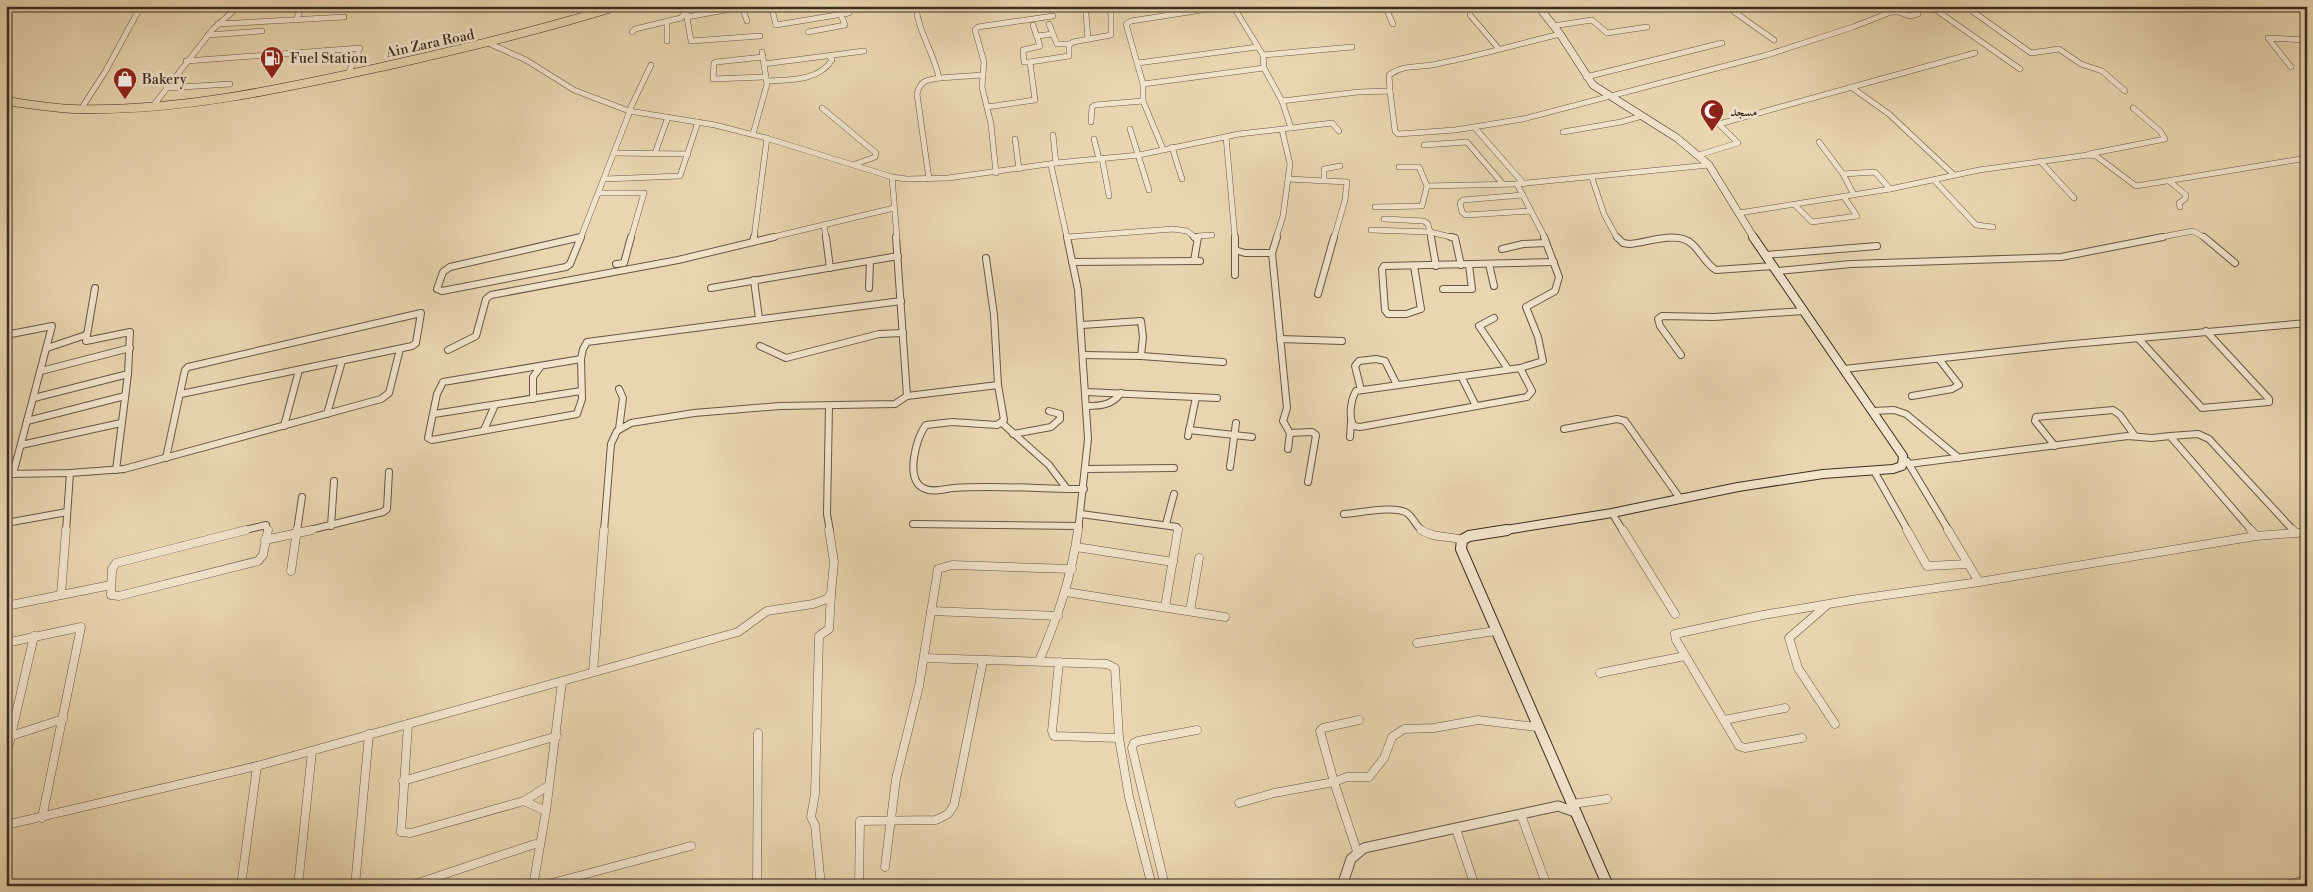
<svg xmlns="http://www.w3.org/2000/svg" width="2313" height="892" viewBox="0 0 2313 892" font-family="'Libre Bodoni',Amiri,serif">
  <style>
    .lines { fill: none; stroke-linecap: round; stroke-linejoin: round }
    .minor-far2-casing { stroke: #665746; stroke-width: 6 }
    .minor-far1-casing { stroke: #665746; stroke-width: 8 }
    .minor-casing { stroke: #665746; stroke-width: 9 }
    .tertiary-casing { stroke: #665746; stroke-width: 11 }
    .secondary-far2-casing { stroke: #3a2d23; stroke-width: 8 }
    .secondary-far1-casing { stroke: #3a2d23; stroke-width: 10 }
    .secondary-casing { stroke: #3a2d23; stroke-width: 12 }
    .primary-casing { stroke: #3a2d23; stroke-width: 9 }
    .minor-far2 { stroke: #f1e4cc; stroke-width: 5 }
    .minor-far1 { stroke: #f1e4cc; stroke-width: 6 }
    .minor { stroke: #f1e4cc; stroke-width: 8 }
    .tertiary { stroke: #f1e4cc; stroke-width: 9 }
    .secondary-far2 { stroke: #f1e4cc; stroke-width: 7 }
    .secondary-far1 { stroke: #f1e4cc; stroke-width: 8 }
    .secondary { stroke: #f1e4cc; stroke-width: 10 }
    .primary { stroke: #e9d6b0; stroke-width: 8 }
    .labels { text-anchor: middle; stroke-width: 5; stroke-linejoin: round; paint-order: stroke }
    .far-street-label { font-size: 14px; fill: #3a2d23; stroke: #f1e4cc }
    .far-poi-label { font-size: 14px; fill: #3a2d23; stroke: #f1e4cc; text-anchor: start }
  </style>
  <rect width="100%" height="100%" fill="#e9d6b0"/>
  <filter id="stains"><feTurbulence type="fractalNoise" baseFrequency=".004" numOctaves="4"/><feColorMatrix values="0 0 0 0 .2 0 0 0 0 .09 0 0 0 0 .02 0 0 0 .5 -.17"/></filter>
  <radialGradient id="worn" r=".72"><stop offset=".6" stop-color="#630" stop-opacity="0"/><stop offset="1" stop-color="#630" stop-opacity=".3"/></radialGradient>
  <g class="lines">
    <g class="minor-far2-casing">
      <g id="minor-far2">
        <polyline points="6,6 8,6"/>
        <polyline points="685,6 691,41 760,36"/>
        <polyline points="771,6 776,25 849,13"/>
        <path d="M916,6C918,32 934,53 939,78L983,75"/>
        <polyline points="1385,6 1393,24"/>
        <polyline points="1726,6 1774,40"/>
        <polyline points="1754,6 1759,8 1764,6"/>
        <polyline points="1829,6 1834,6"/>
        <polyline points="1940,6 1935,8 1936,10 2020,69"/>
        <polyline points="1965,6 2031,53 2059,49 2081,64 2102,71 2125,91"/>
        <polyline points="1086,14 1088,39"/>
        <polyline points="1470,15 1499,49"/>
        <polyline points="687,17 742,7 747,21"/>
        <polyline points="296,20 302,6"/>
        <polyline points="667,22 667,41"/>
        <polyline points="218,24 344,17"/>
        <polyline points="1049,24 1057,44 1070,44"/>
        <polyline points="1553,26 1592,20 1607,33 1647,27"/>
        <polyline points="632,32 635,29 681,18 686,11"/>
        <polyline points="808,32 845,25 841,15"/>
        <polyline points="208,35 262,31"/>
        <polyline points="1037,36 1053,34"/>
        <polyline points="488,43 526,60 574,90 629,111 715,125 766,138 892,177 907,179 948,178 1056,163 1139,155 1239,134 1291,128 1282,101 1264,68 1263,55 1233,6"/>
        <polyline points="1263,55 1352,47"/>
        <polyline points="763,57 716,62 714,63 713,79 766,77"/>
        <polyline points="186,61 360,48 348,74"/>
        <polyline points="1030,62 1024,62 1023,50 1040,46 1033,25"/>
        <polyline points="1138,63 1257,47"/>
        <polyline points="764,64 864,51"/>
        <polyline points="2291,67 2268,38 2307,40"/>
        <polyline points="1586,77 1722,43"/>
        <path d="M767,81C789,80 819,81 832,60L829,56"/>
        <polyline points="1143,84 1264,68"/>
        <polyline points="1851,87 1889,114 1954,175"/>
        <polyline points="166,88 230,84"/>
        <path d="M1390,91L1389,75C1404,64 1419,68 1437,64C1478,56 1519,44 1560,34"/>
        <polyline points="1282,101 1358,92 1390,91 1395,131 1398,134 1455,130 1523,119 1767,55 1853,27 1891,12 1899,12 1909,16 1918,14"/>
        <polyline points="153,106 213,29 239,6"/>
        <polyline points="987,107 1035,100 1030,62 1069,56 1069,45 1073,42 1111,35 1111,14 1107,6"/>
        <polyline points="822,108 876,153 875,157 853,165"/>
        <polyline points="81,109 105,72 141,6"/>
        <polyline points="629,111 651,65"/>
        <polyline points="1091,122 1092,107 1095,105 1143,101"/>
        <polyline points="1291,128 1332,123 1339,131"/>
        <polyline points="1475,128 1524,184"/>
        <polyline points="1130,129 1149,190"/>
        <polyline points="1563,132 1621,122 1642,116"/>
        <polyline points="753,134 767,84 762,52"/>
        <polyline points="1053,135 1056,163"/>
        <polyline points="1226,137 1235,238"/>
        <polyline points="1015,139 1019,169"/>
        <polyline points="1094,139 1099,159"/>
        <polyline points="1819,142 1843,174 1854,195"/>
        <polyline points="1424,145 1467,142 1502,183"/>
        <polyline points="1172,147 1182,179"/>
        <polyline points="1163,149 1143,101 1143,84 1126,24 1131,21 1208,9"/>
        <polyline points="614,153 688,154"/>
        <polyline points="655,153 668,117"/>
        <polyline points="2089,154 2165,139 2160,131 2133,108"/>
        <polyline points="1699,155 1738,143 1719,124 1975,53"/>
        <polyline points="1102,158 1109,196"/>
        <polyline points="2040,161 2074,198"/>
        <polyline points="1051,165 1067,238"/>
        <polyline points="1399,167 1419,167 1427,186"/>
        <polyline points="996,173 991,124 982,87 984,62 975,30 978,27 1053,16"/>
        <polyline points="1843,174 1875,172 1890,189"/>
        <polyline points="892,177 897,238"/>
        <polyline points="1592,178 1604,214 1617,238"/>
        <polyline points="605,179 680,176 698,122"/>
        <path d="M929,179L917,94C920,81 926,80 939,78"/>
        <polyline points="1288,179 1347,182 1345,200 1334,238"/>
        <polyline points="1324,180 1324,169 1340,166"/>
        <polyline points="1934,180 1976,225 1993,227"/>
        <polyline points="2169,181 2186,195 2185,199 2179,203 2180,207"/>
        <polyline points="599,193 644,193 631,238"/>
        <polyline points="1523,195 1463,200 1460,203 1462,212 1466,215 1531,211"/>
        <polyline points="1795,205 1812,222 1857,216 1844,197"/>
        <polyline points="1375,207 1422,206 1427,186 1517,184"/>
        <polyline points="1739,213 1890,189 1979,170 2088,155 2096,156 2136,186 2307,158"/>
        <polyline points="1384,219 1424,221 1428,224 1430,232 1455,238"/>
        <polyline points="824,225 826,238"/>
        <polyline points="1371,230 1430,232 1431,238"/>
        <polyline points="581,237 630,111"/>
        <polyline points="1067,237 1173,229 1187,231 1196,238"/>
        <polyline points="576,238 581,237"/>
        <polyline points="754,238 767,138"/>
        <polyline points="769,238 894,208"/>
        <polyline points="1198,238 1198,236 1212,235"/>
        <polyline points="1276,238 1283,216 1290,164 1282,130"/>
        <polyline points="1545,238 1517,184 1709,165"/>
        <polyline points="1670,238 1680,238"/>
        <polyline points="2156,238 2193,231 2205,238"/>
      </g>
    </g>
    <g class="minor-far1-casing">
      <g id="minor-far1">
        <polygon points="581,237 570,264 566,267 442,291 437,289 443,272 450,267"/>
        <polyline points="826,237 830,268"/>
        <polyline points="1067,237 1078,290 1088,439 1078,531"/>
        <polyline points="1194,237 1197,239"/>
        <polyline points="1235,237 1235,250 1245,253 1272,253"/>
        <polyline points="1277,237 1272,253 1287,408 1283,421 1290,433 1288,449"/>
        <polyline points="1431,237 1436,266"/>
        <polyline points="1451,237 1455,238 1461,265"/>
        <path d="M1617,237L1623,243L1629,244C1647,243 1677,230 1692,244C1701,252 1705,263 1716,270L1773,266"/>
        <polyline points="2204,237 2235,263"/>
        <polyline points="753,242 754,237"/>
        <polyline points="1502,249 1523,244 1546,243"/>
        <polyline points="1235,250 1235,275"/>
        <polyline points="1765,255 1877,246"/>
        <path d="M986,258L994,315L998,385L1004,420L997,425L952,422L926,425C916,437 905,479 923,488C932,493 944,489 953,488C996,485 1041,489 1084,489"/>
        <polyline points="1194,261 1198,237"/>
        <polyline points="1072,262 1200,261"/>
        <polyline points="616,264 624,263 631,237"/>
        <polyline points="1489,264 1494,286"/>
        <polyline points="1414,266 1421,309 1406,314 1388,314 1385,310 1382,269 1384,266 1554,262"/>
        <polyline points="1777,271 1851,264 2061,257 2163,237"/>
        <polyline points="754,280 759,319"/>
        <polyline points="95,288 86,341 130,332 128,374 116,470"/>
        <polyline points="711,288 898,256"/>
        <polyline points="869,288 870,261"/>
        <polyline points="1443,289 1472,289 1469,265"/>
        <polyline points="1318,294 1334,237"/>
        <polyline points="1494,318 1479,326 1508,369"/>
        <polyline points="1082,325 1141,321 1143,337 1141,356"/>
        <polyline points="6,335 52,326 13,474"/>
        <polyline points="2138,338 2202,408 2269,402 2269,399 2206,331"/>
        <polyline points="1280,339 1342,341"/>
        <polyline points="760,346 786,358 879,334 903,333"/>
        <polyline points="47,348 86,335"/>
        <polyline points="448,350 476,336 486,299 491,295 678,260 774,237"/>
        <polyline points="1083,355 1141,356 1223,362"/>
        <polyline points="1681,355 1660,326 1658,319 1662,316 1714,317 1804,311"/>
        <polygon points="581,359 582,399 577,414 432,440 428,438 437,394 443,382"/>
        <polyline points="581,359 583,349 587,342 901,301"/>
        <path d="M1520,368L1532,391L1527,397L1360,427L1354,426C1348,418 1351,399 1356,391Z"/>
        <polyline points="1520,368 1543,361 1538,337 1526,307 1555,291 1559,277 1544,237"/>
        <polyline points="1844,369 2062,345 2307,323"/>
        <polyline points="41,371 130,348"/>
        <polyline points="1461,376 1476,406"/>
        <polyline points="619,389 623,398 619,429"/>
        <polyline points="1361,390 1355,366 1359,361 1376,359 1385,361 1397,385"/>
        <polyline points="1086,392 1217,398"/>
        <polyline points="907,396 998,385"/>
        <polyline points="1912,396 1952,389 1959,385 1939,359"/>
        <polyline points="34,398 128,374"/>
        <polyline points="533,399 533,377 541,366"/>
        <polyline points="829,406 827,514 830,531"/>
        <path d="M1087,406C1101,406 1112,405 1121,393"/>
        <polyline points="1873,411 1894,410 1906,414 1959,458"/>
        <polyline points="327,414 342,361"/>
        <polyline points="434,414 581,391"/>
        <polyline points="27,421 125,396"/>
        <polyline points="1002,423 1049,465 1067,489"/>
        <polyline points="284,426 299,370"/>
        <polyline points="1564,429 1617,419 1625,421 1679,497"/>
        <polyline points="484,430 495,405"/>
        <polyline points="1189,430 1252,437"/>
        <polyline points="1290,433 1312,432 1316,435 1308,482"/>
        <polyline points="1013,434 1051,427 1060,419 1060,414 1049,411"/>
        <polyline points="1188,436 1196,397"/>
        <polyline points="2170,436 2198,434 2209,439 2294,531"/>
        <polyline points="1350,437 1351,422"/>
        <polyline points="21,445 121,423"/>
        <polyline points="2055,446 2035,421 2036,417 2113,410 2120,415 2135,436"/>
        <polyline points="166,458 185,370 188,367 421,313 416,343 412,346 181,394"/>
        <polyline points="1907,461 1949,531"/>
        <polyline points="1909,464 2128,436 2152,438 2170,436 2252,531"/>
        <polyline points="1230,467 1236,423"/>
        <polyline points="1086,469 1174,468"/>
        <polyline points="1874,471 1908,531"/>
        <polyline points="6,474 70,473 124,469 381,399 389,393 400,349"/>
        <polyline points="1612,513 1623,531"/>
        <polyline points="1081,514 1177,527 1178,531"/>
        <path d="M1344,514C1360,513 1395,505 1407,513C1414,518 1416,527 1423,531"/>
        <polyline points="6,523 67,512"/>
        <polyline points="913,524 1079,526"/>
        <polyline points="1166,524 1174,494"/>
        <polyline points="331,526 334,481"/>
        <polyline points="66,531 70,473"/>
        <polyline points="241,531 266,525 267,531"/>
        <polyline points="297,531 302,497"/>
        <polyline points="306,531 383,512 387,509 389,472"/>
        <polyline points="604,531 611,444 617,431 631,423 694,413 780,406 895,404 907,396 896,237"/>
      </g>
    </g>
    <g class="minor-casing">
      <g id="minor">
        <polyline points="246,530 116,563 112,569 111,595 119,596 258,561 263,555 268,530"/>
        <path d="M1421,530C1436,539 1447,535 1462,540"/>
        <polyline points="1623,530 1675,614"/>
        <polyline points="1907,530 1927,566 1968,564"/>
        <polyline points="1948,530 1979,582"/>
        <polyline points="2251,530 2256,536"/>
        <polyline points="2293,530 2296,533"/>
        <polyline points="265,540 312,530"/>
        <polyline points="1076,547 1173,562"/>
        <polyline points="291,571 297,530"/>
        <polyline points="1066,592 1225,617"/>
        <polyline points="61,595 66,530"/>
        <polyline points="1827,605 1789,638 1798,668 1835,724"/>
        <polyline points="6,606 111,585"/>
        <polyline points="1165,607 1178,530"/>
        <polyline points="931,611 1058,616"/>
        <polyline points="1190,611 1199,558"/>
        <polyline points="6,643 81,627 42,818"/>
        <polyline points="1417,643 1495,631"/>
        <polyline points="924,658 1107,664 1115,668 1119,738 1129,797 1152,886"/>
        <path d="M1039,661C1058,616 1071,579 1078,530"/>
        <polyline points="1059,662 1052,731 1054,736 1119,738"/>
        <polyline points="593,672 604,530"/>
        <polyline points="1600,673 1685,656"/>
        <polyline points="1724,720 1785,708"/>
        <polyline points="408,724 401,832 411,833 524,801 548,786"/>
        <polyline points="11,736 63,719"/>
        <polyline points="1802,738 1745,748 1739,746 1676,640 1675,634 1763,615 1858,599 1979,582 2256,536 2307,532"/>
        <polyline points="6,757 34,636"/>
        <polyline points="403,781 557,736"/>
        <polyline points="524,801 546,811"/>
        <polyline points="1239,803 1274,793 1334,782 1347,777 1369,777 1384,758 1392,737 1404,729 1434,728 1478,720 1537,727"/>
        <polyline points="1572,804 1607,799"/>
        <polyline points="1521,815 1547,886"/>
        <polyline points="6,825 257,766 738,632 767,611 813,604 827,599 831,594 834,562 829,530"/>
        <polyline points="1456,829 1475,886"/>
        <polyline points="1357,851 1334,782 1320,731 1323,728 1359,720"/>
        <polyline points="885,867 896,779 919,686 938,569 952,565 1072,569"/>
        <polyline points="241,886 257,766"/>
        <polyline points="298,886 312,751"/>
        <polyline points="355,886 369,734"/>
        <polyline points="409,886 535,844"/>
        <polyline points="533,886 546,811 562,682"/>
        <polyline points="541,886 691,846"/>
        <polyline points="757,886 758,733"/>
        <polyline points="821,886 815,825 811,817 815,794 819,636 829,629 831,595"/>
        <polyline points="859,886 860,821 936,820 948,814 954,805 983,661"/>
        <polyline points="1165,886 1132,748 1134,743 1138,741 1197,730"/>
        <polyline points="2281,886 2307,880"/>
      </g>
    </g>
    <g class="tertiary-casing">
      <polyline id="tertiary" points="1342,886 1351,859 1364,848 1558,806 1575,812"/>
    </g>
    <g class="secondary-far2-casing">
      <polyline id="secondary-far2" points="1538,6 1560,34 1593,85 1677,138 1709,165 1754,238"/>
    </g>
    <g class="secondary-far1-casing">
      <polyline id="secondary-far1" points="1499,531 1612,513 1738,487 1823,474 1893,469 1902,466 1903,456 1753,237"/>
    </g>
    <g class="secondary-casing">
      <polyline id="secondary" points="1507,530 1469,536 1462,540 1461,549 1608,886"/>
    </g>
    <g class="primary-casing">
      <path id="primary" d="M6,101C28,104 51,108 74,109C182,112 290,87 395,64C470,47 545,29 618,6"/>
    </g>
    <use href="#minor-far2" class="minor-far2"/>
    <use href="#minor-far1" class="minor-far1"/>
    <use href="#minor" class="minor"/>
    <use href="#tertiary" class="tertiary"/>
    <use href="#secondary-far2" class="secondary-far2"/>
    <use href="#secondary-far1" class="secondary-far1"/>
    <use href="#secondary" class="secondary"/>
    <use href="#primary" class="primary"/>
  </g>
  <defs>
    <g id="fuel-pin" transform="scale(1.25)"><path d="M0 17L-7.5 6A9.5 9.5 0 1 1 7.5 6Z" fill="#8f2418" stroke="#f1e4cc"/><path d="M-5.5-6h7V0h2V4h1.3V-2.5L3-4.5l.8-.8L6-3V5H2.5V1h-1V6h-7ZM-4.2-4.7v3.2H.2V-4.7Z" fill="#fff"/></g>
    <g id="shop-pin" transform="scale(1.25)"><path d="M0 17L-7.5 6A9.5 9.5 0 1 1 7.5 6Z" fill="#8f2418" stroke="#f1e4cc"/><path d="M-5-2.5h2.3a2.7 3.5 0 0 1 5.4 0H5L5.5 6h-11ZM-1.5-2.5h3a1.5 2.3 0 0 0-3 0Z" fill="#fff"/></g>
    <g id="mosque-pin" transform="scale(1.25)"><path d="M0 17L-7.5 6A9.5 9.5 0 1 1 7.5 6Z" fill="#8f2418" stroke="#f1e4cc"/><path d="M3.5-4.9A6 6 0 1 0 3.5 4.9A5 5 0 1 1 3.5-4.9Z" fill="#fff"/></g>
  </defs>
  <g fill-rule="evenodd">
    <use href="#fuel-pin" x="272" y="58"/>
    <use href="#shop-pin" x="125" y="79"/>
    <use href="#mosque-pin" x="1712" y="111"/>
  </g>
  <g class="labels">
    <g class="far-street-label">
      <text transform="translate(430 43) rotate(-12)" y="5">Ain Zara Road</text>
    </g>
    <g class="far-poi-label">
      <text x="290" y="63">Fuel Station</text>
      <text x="142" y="84">Bakery</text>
      <text x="1730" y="116">مسجد</text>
    </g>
  </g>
  <rect width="2313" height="892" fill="none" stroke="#e9d6b0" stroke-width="25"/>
  <rect x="8" y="8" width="2298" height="877" fill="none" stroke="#3a2d23" stroke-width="2.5"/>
  <rect x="12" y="12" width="2288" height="867" fill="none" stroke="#3a2d23"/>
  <rect width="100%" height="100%" filter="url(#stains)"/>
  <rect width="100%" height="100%" fill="url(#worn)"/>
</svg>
